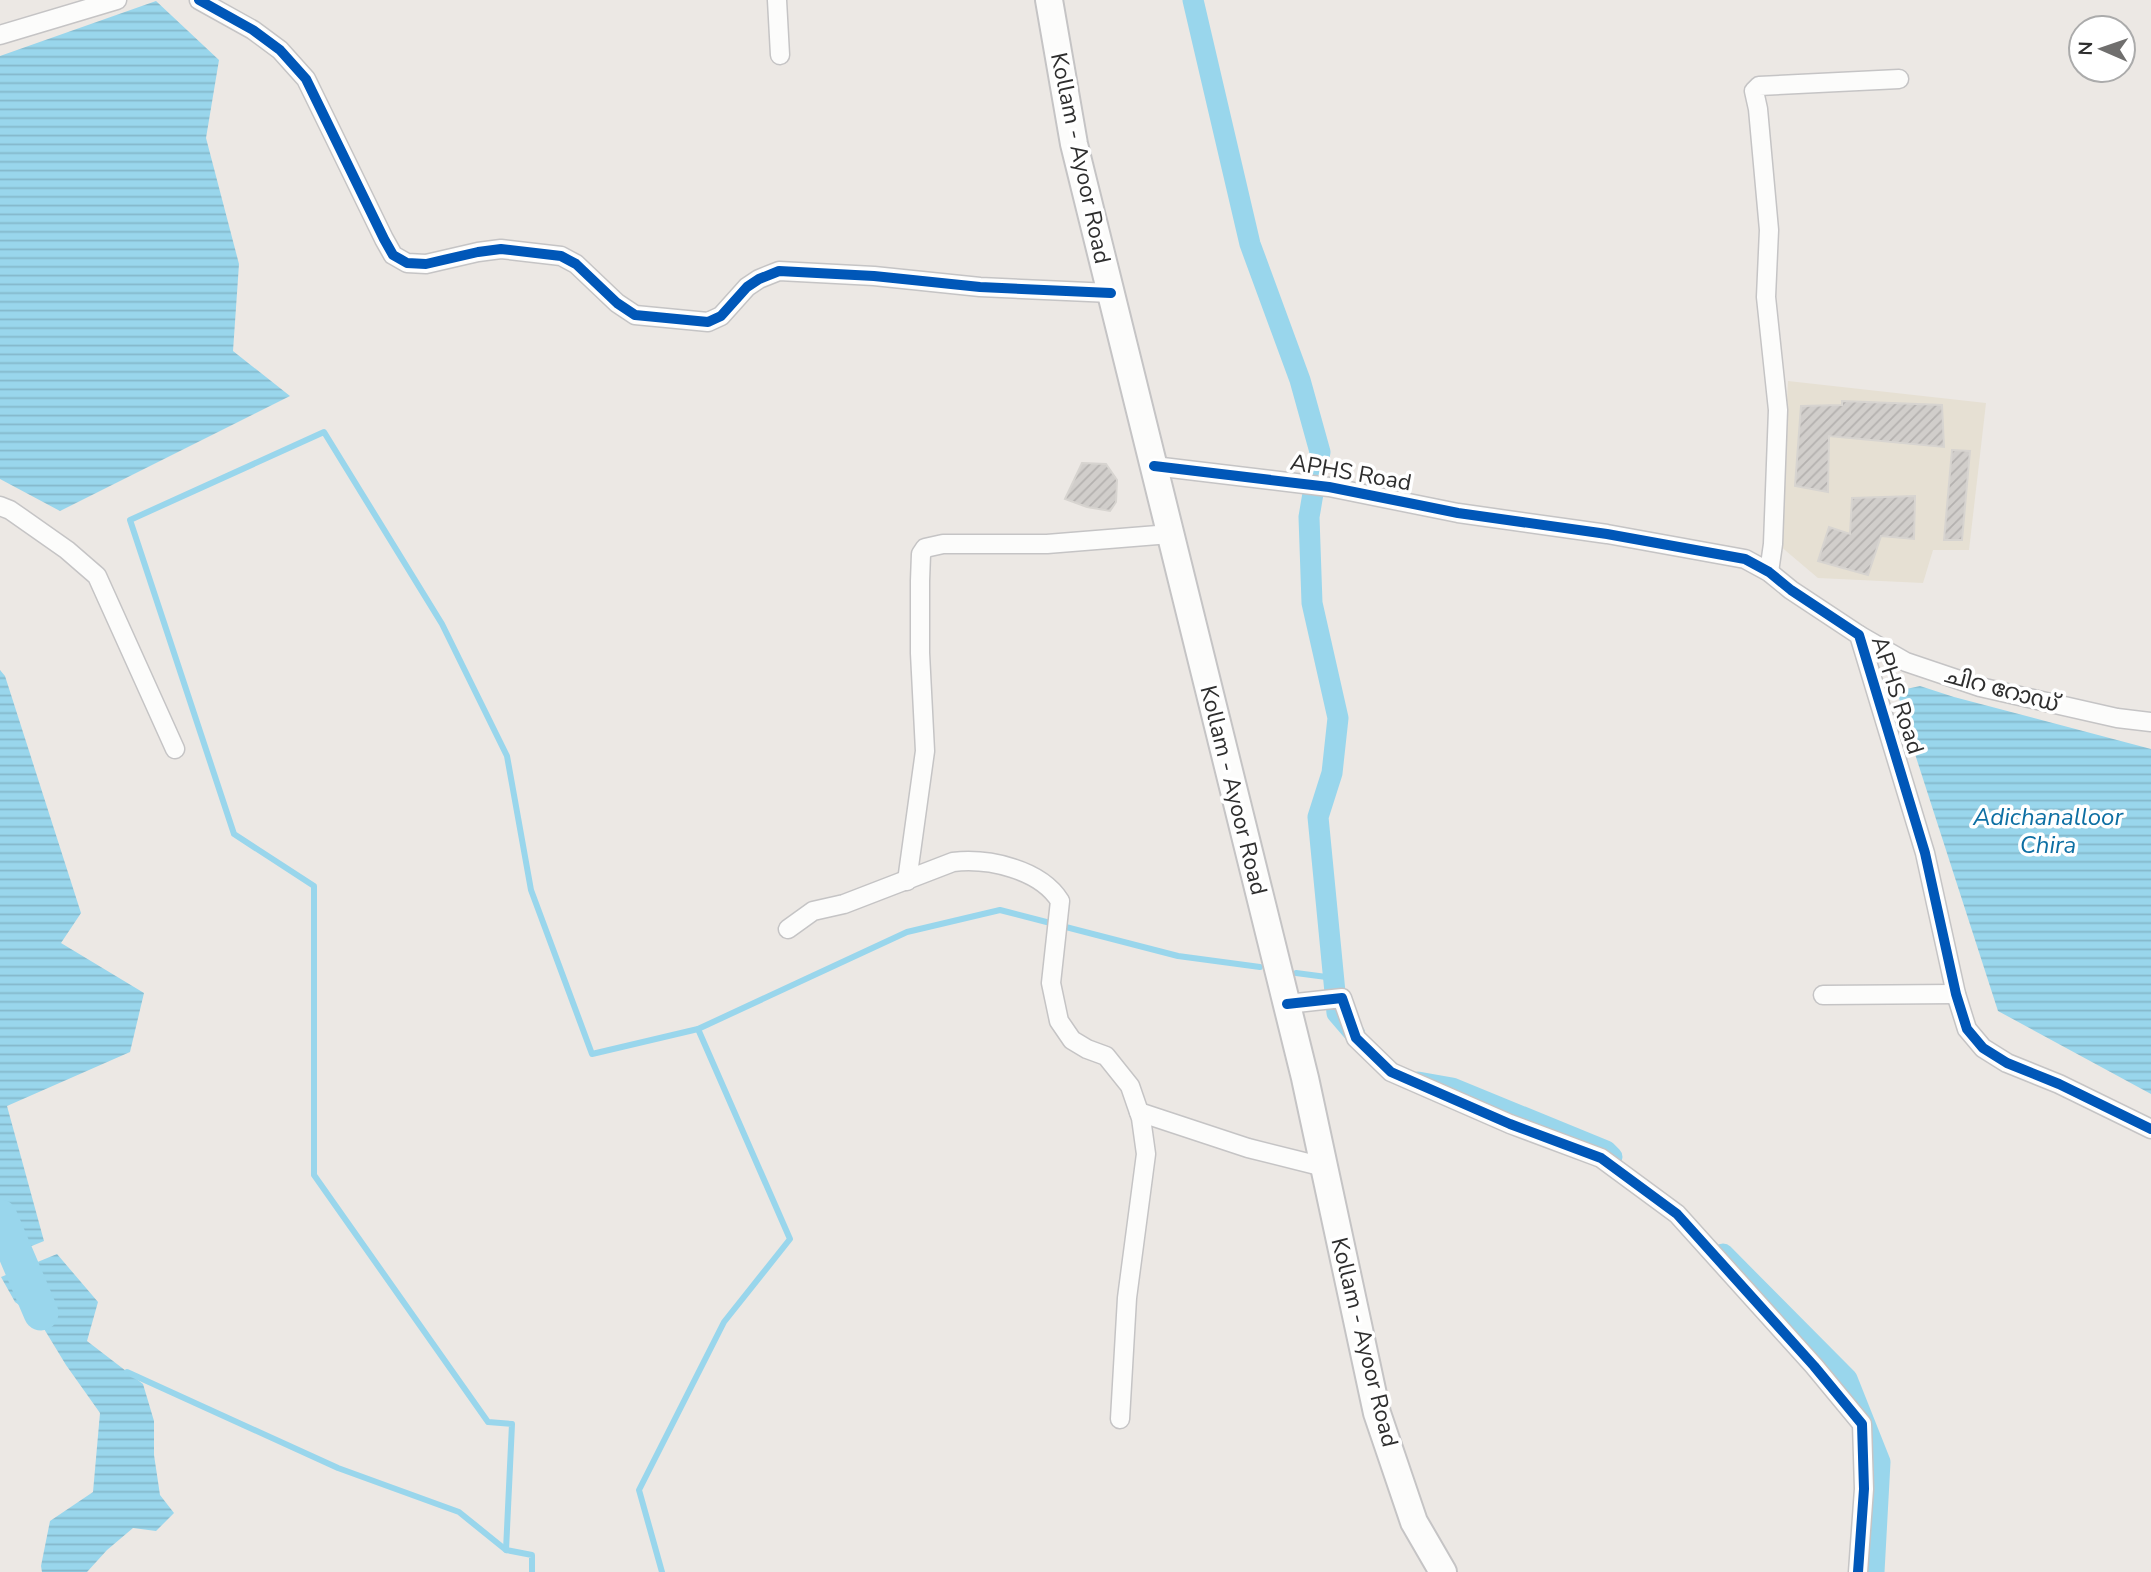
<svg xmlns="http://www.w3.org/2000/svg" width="2151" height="1572" viewBox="0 0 2151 1572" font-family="'Nunito Sans','Noto Sans Malayalam',sans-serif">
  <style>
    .education { fill: #e6e0d3 }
    .water { fill: url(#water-rules) }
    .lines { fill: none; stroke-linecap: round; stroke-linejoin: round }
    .stream { stroke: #99d6ec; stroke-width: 6 }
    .canal { stroke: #99d6ec; stroke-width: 21 }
    .river { stroke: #99d6ec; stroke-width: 35 }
    .building { fill: url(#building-hatch); stroke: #d7d4d0; stroke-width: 2 }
    .minor-casing { stroke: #c5c4c5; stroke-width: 21 }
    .secondary-casing { stroke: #c5c4c5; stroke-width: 30 }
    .minor { stroke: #fcfcfb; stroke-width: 18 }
    .secondary { stroke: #fcfcfb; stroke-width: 26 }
    .cycleway-casing { stroke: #fff; stroke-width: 15 }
    .cycleway { stroke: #0057b8; stroke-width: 10 }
    .labels { text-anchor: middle; stroke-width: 7; stroke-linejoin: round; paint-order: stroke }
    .street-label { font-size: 23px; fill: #2e2e2e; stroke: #fff }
    .water-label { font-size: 24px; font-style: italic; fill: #0d6fa3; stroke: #fff }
  </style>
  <defs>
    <pattern id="water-rules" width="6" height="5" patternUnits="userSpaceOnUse" patternTransform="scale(1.75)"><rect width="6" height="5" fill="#99d6ec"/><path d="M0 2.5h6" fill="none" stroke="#84b8cb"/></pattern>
    <pattern id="building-hatch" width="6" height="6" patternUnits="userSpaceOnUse" patternTransform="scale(1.75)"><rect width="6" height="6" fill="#d1cecb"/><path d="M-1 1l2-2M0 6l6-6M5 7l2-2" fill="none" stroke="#b4b1af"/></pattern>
  </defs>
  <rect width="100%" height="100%" fill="#ece8e4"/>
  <polygon class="education" points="1788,381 1986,403 1969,550 1933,550 1923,583 1818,578 1779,545"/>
  <g class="water">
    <polygon points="156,1 219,60 206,138 239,264 233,351 290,396 60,511 0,479 0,56"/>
    <polygon points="0,670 5,676 81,913 61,943 144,993 130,1052 7,1106 44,1241 0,1259"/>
    <polygon points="1920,686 1954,697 2151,749 2151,1094 1998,1011 1915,754 1897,691"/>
    <polygon points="57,1254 98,1302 87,1341 143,1384 154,1421 154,1455 160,1495 174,1513 156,1531 133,1528 107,1550 87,1572 42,1572 41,1566 50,1521 93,1492 100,1413 66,1365 38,1319 15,1302 1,1277"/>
  </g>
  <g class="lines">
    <g class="stream">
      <polyline points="1296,973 1334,978"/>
      <polyline points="127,1372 338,1468 459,1512 506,1550"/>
      <polyline points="532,1572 532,1555 506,1550 512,1424 488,1422 314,1175 314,886 234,834 130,520 324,432 442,624 507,756 531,890 592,1054 698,1029 907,932 1000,910 1178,956 1260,967"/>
      <polyline points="662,1572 639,1490 724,1322 790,1239 698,1029"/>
    </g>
    <g class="canal">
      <polyline points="1193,0 1250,244 1300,380 1320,452 1309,517 1312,603 1338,718 1332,773 1318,817 1337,1013 1355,1034"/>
      <polyline points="1418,1082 1452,1088 1606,1151 1612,1157"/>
      <polyline points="1723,1254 1847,1379 1880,1462 1874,1572"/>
    </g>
    <polyline class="river" points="0,1217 41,1313"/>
  </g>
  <g class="building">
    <polygon points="1842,401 1942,405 1944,447 1829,436 1828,492 1795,486 1801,406 1842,405"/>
    <polygon points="1952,450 1970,451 1962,540 1944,540"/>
    <polygon points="1082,463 1106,464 1117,480 1116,502 1110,511 1087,507 1065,499"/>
    <polygon points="1915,496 1914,539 1881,536 1868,575 1818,561 1829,527 1850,534 1852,498"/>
  </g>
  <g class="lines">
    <g class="minor-casing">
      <g id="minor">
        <polyline points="199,0 253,30 280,50 306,79 384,239 393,255 407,263 426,264 478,252 501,249 561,256 576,264 617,303 635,315 708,322 721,316 747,287 759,279 779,271 874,276 980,287 1111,293"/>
        <polyline points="777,0 780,55"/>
        <polyline points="0,35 117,0"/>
        <polyline points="1154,466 1329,487 1458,513 1607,534 1745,559 1769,572 1791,590 1859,635 1925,853 1956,994 1967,1029 1983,1048 2007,1063 2059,1084 2151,1129"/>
        <polyline points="0,506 10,510 67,550 97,576 175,749"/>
        <polyline points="1769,572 1773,544 1778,410 1766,297 1769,230 1758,109 1754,91 1759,86 1899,79"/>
        <polyline points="1859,635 1906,662 1980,687 2117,718 2151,722"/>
        <polyline points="907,881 925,751 920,653 920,581 921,554 925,548 943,544 1047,544 1170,534"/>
        <path d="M788,929L813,911L844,904L953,862C988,858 1040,869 1060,901L1051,983L1059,1021L1072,1040L1087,1049L1106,1056L1130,1086L1141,1118L1146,1154L1127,1298L1120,1419"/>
        <polyline points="1823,995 1956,994"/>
        <polyline points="1287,1004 1342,998 1356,1038 1391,1072 1510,1124 1601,1158 1677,1214 1814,1366 1862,1424 1864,1489 1858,1572"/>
        <polyline points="1139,1112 1248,1148 1324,1167"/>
      </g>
    </g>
    <g class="secondary-casing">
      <polyline id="secondary" points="1049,0 1074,144 1305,1078 1377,1413 1414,1522 1443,1572"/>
    </g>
    <use href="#minor" class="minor"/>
    <use href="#secondary" class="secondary"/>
    <g class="cycleway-casing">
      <g id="cycleway">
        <polyline points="199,0 253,30 280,50 306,79 384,239 393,255 407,263 426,264 478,252 501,249 561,256 576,264 617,303 635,315 708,322 721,316 747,287 759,279 779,271 874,276 980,287 1111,293"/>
        <polyline points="1154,466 1329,487 1458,513 1607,534 1745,559 1769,572 1791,590 1859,635 1925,853 1956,994 1967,1029 1983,1048 2007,1063 2059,1084 2151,1129"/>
        <polyline points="1287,1004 1342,998 1356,1038 1391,1072 1510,1124 1601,1158 1677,1214 1814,1366 1862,1424 1864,1489 1858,1572"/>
      </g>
    </g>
    <use href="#cycleway" class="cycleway"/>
  </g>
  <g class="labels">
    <g class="street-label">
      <text transform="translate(1081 158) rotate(78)" y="8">Kollam - Ayoor Road</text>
      <text transform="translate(1351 472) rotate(10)" y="8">APHS Road</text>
      <text transform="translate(2002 689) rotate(15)" y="8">ചിറ റോഡ്</text>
      <text transform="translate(1898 695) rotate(72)" y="8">APHS Road</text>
      <text transform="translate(1234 790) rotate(76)" y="8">Kollam - Ayoor Road</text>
      <text transform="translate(1365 1342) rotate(76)" y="8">Kollam - Ayoor Road</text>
    </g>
    <g class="water-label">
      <text x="2048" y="825">Adichanalloor<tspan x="2048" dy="28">Chira</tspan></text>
    </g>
  </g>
  <g transform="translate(2102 49) rotate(272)"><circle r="33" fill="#ffffff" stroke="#ababab" stroke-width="2"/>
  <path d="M0-5L12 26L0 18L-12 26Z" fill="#706f6e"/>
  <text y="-10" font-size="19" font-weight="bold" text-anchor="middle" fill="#2e2e2e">N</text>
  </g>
</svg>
